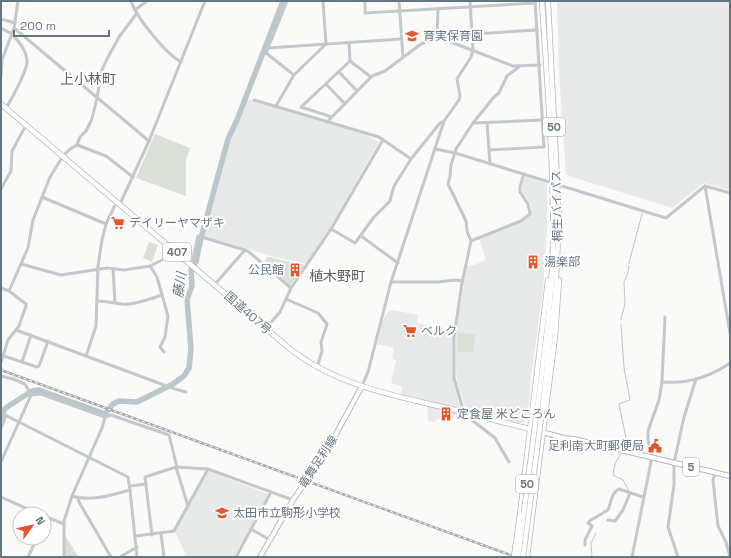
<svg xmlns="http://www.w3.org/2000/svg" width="731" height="558" viewBox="0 0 731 558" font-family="'Space Grotesk','Noto Sans JP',sans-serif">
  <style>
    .built { fill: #e8e9e9 }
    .green { fill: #dadfd7 }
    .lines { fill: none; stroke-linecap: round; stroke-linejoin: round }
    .stream { stroke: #bbc7cb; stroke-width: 1 }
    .river { stroke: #bbc7cb; stroke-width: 5.5 }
    .major-casing { stroke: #b5babe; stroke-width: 6 }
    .highway-casing { stroke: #b4b9bd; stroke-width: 6 }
    .minor { stroke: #c3c8cc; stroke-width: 3 }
    .major { stroke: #fff; stroke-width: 4 }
    .highway { stroke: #fff; stroke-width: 4.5 }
    .rail-casing { stroke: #a2aab0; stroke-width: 2.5 }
    .rail { stroke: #fff; stroke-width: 1; stroke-dasharray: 3; stroke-linecap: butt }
    .highway-bridge-casing { stroke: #b4b9bd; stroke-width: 6; stroke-linecap: butt }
    .highway-bridge { stroke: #fff; stroke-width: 4.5 }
    .labels { text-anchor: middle; stroke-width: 4; stroke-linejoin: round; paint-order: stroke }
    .shield { fill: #fff; stroke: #939fa8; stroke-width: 1 }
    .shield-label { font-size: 11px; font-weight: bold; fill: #657683 }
    .poi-label { font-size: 12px; fill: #657683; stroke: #fff; text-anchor: start }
    .street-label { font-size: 12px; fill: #657683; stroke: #fff }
    .water-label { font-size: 13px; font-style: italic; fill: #60757c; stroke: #fff }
    .quarter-label { font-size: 14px; fill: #57646e; stroke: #fff }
  </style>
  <rect width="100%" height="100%" fill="#fafaf8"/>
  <g class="built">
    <polygon points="557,1 730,1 730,190 704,183 672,208 566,175 559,72"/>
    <polygon points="248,99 364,134 379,142 330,228 306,264 271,256 203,236 230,140"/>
    <polygon points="527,177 547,184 547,227 543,290 531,377 528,415 526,420 520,424 465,411 465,406 457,382 456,369 456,333 467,266 474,265 486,260 479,239 531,216 531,204 523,193 522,189 525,178"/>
    <polygon points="393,310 418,315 417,323 453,331 453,379 459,404 459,408 401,395 402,386 391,383 396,360 392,359 394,348 377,344 382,320 388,312"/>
    <polygon points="427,406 459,414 448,418 439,419 433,422 428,421"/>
    <polygon points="209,471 268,494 234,557 187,557 175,532 207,473"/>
  </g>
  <g class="green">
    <polygon points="155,134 190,148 186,160 186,196 136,178"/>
    <polygon points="149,242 158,245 152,262 143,258"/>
    <polygon points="268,257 305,265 290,285 265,261"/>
    <polygon points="458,332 475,335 473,352 457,352"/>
    <polygon points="65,535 78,556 77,557 65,557"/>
  </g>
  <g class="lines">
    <g class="stream">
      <polyline points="629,263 642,214"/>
      <polyline points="621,319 625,304 624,282 628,273 629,266"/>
      <polyline points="621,324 624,368 630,400 619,404 627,443 624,442 623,447"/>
      <polyline points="621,453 615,464 613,475 623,480 629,491"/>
      <polyline points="592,557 591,543 596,533"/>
    </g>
    <polyline class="river" points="1,417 4,410 7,407 32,391 39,390 105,414 113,404 119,401 137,402 173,384 184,376 189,368 191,349 187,299 192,286 191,269 196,262 201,238 228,139 237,120 283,1"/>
    <g class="major-casing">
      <g id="major">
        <polyline points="542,432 564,438 574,439 730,476"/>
        <polyline points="260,557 293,500 323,458 362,386"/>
      </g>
    </g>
    <g class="highway-casing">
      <g id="highway">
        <path d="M1,104L289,348C335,385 395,396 451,409C481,416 512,425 542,432"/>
        <path d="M537,410C544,355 552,300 553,244C554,163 547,82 542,1"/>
        <polyline points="542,411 555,296 559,220 548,1"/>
        <polyline points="520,514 548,280"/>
        <polyline points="527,557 555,337 559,280"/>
      </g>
    </g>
    <g class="minor">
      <path d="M131,1C137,18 165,53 181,62"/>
      <polyline points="287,1 266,53 294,75"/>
      <polyline points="365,1 365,13 535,3"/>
      <polyline points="399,1 403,57"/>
      <polyline points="135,10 147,1"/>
      <polyline points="1,19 15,23"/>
      <polyline points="1,28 12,34"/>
      <polyline points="14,28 149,141"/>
      <polyline points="473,34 536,30"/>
      <polyline points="437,38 438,9"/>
      <polyline points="268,48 401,39"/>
      <polyline points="350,61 371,77"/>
      <polyline points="339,72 357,91"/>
      <polyline points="1,77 2,60 14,28 18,1"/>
      <polyline points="326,84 345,104"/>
      <polyline points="254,100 379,137 411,159"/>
      <polyline points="276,106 294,75 326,44 323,1"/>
      <path d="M6,108C11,100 27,71 27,62C27,51 19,42 12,34"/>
      <polyline points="332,117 301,107 350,61 349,42"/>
      <polyline points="327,122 372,76 385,71 421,44 438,37 513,66 540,65"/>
      <polyline points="473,123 542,120"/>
      <polyline points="487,123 490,164"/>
      <polyline points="77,145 106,156 133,177"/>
      <polyline points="435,149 455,153 666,218 705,186 730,193"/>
      <polyline points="489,150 544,147 535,1"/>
      <polyline points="705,186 730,333"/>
      <polyline points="1,189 11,171 12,151 26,125"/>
      <polyline points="42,197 106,224"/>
      <polyline points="120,204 149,141 205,1"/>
      <polyline points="331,229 355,243 374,217 390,201 394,186 411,159 440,123 444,121"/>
      <polyline points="361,236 398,263"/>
      <polyline points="471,241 521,221 530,214 528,204 520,192 520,187 524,174"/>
      <polyline points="21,264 61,275 107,268 124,270 150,266 164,259 180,255"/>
      <polyline points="191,264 193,259 198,236 245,250"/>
      <polyline points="150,266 157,277 168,316 165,337 160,347 164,352"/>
      <polyline points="113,269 115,302"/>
      <polyline points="391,282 438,282 455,280 463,281"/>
      <polyline points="215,284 245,250 249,252 291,288"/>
      <polyline points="1,288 9,291 26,304 26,306 19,326 8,340 1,362"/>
      <polyline points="9,291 28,248 33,220 50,177 63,156 70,149 77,145 80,137 86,131 92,119 97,98 102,70 107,59 119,37 137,13"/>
      <polyline points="286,299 318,313 327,324 321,342 322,351 317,367"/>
      <path d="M97,301C106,301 113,303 122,304C132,306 153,298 162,295"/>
      <polyline points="266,328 280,312 291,288 331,229 383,140"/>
      <polyline points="16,330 172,388 186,392"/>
      <polyline points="1,355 37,367 39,366 48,341"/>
      <polyline points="86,356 96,326 98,266 102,240 106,224 117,201"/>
      <polyline points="22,362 31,335"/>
      <polyline points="1,376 13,379 25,384 31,395"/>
      <path d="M662,382C687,384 710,377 730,363"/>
      <polyline points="362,386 368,372 391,282 444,121 459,100 460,96 457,79 471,57 473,50 470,1"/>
      <polyline points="31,395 41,394 105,417 111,415 169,435 177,467"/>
      <polyline points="462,412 462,406 454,378 454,337 462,283 471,241 467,231 466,221 448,184 450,176 451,165 456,149 473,123 494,97 499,93 507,76 520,66"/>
      <polyline points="1,413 128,477 130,490 137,557"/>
      <polyline points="466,413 468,417 495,438 509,462"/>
      <polyline points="1,428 6,415"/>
      <polyline points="1,462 31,395"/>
      <polyline points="176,467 188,506"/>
      <polyline points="715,473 713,480 718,526 726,542 730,557"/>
      <polyline points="130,486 146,484"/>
      <path d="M72,496C91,502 112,495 130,490"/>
      <polyline points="1,497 39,514"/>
      <polyline points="78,498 79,502 111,557"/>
      <polyline points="44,516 64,524"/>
      <polyline points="608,520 615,521 623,510 630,493"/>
      <polyline points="251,529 270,540"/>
      <polyline points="161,534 164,557"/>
      <polyline points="152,535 145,477 176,467 208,469 293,500"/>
      <polyline points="136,536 174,531 208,469"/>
      <path d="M585,545V540L592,526L588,523L591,520L608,510C611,503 611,493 619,489L643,497"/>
      <polyline points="28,557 37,538"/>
      <polyline points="64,557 64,521 72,496 102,428 105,417"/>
      <polyline points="120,557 137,547"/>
      <polyline points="236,557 271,492"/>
      <polyline points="632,557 652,457 648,440 648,431 659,400 662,382 665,317"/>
      <polyline points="678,557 668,527 674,485 674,463 684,417 696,379"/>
    </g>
    <use href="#major" class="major"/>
    <use href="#highway" class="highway"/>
    <g class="rail-casing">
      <polyline id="rail" points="1,370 516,557"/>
    </g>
    <use href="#rail" class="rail"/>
    <g class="highway-bridge-casing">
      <g id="highway-bridge">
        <polyline points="514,557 520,514"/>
        <polyline points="518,557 537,410"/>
        <polyline points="523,557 542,411"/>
      </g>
    </g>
    <use href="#highway-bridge" class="highway-bridge"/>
  </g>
  <defs>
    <g id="school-bare" transform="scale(1.08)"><path d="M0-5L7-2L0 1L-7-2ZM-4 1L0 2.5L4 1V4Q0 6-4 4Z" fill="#e4572e" stroke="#fff" stroke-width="2.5" paint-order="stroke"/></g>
    <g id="supermarket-bare" transform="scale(1.08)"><path d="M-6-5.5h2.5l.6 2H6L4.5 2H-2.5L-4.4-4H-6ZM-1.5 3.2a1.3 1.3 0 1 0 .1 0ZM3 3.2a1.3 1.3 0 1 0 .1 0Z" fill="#e4572e" stroke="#fff" stroke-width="2.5" paint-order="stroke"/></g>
    <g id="building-bare" transform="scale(1.08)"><path d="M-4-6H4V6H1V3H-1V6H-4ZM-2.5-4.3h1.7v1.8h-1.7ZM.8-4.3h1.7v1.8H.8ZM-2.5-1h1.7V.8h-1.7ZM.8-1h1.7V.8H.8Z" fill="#e4572e" stroke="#fff" stroke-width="2.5" paint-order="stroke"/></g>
    <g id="civic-bare" transform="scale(1.08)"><path d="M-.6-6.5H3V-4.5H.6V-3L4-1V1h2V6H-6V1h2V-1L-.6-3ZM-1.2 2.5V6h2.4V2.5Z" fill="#e4572e" stroke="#fff" stroke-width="2.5" paint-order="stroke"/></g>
  </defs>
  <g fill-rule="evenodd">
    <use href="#school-bare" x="412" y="36"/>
    <use href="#supermarket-bare" x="118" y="223"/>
    <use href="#building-bare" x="533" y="262"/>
    <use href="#building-bare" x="295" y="270"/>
    <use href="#supermarket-bare" x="410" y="331"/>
    <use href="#building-bare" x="446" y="414"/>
    <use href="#civic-bare" x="655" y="446"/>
    <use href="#school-bare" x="222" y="513"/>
  </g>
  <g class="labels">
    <g class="shield">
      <rect x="543" y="118" width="22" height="18" rx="3"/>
      <rect x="163" y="243" width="28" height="18" rx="3"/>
      <rect x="683" y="458" width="16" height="18" rx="3"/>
      <rect x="516" y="475" width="22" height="18" rx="3"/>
    </g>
    <g class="shield-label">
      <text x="554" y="131">50</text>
      <text x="177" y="256">407</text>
      <text x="691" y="471">5</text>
      <text x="527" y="488">50</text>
    </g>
    <g class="poi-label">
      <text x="423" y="40">育実保育園</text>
      <text x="129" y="227">デイリーヤマザキ</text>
      <text x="544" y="266">湯楽部</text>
      <text x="284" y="274" text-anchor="end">公民館</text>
      <text x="421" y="335">ベルク</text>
      <text x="457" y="418">定食屋 米どころん</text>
      <text x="644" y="450" text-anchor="end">足利南大町郵便局</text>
      <text x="233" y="517">太田市立駒形小学校</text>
    </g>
    <g class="street-label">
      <text transform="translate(557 206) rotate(-91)" y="4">桐生バイパス</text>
      <text transform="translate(248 313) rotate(41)" y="4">国道407号</text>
      <text transform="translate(318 462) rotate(-57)" y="4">竜舞足利線</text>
    </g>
    <g class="water-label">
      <text transform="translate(179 285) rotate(-82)" y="5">藤川</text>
    </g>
    <g class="quarter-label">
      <text x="88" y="84">上小林町</text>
      <text x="337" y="281">植木野町</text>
    </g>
  </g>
  <rect width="731" height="558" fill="none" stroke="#657683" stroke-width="4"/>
  <g transform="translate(32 526) rotate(57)"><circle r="19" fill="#ffffff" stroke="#c1c8cd"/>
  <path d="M0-3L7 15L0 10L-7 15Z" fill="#e4572e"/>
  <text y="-6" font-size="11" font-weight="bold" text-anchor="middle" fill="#657683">N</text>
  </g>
  <path d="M14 30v6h95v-6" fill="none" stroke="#657683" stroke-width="2"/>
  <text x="20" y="30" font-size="12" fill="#657683" stroke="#ffffff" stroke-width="3" paint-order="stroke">200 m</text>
</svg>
